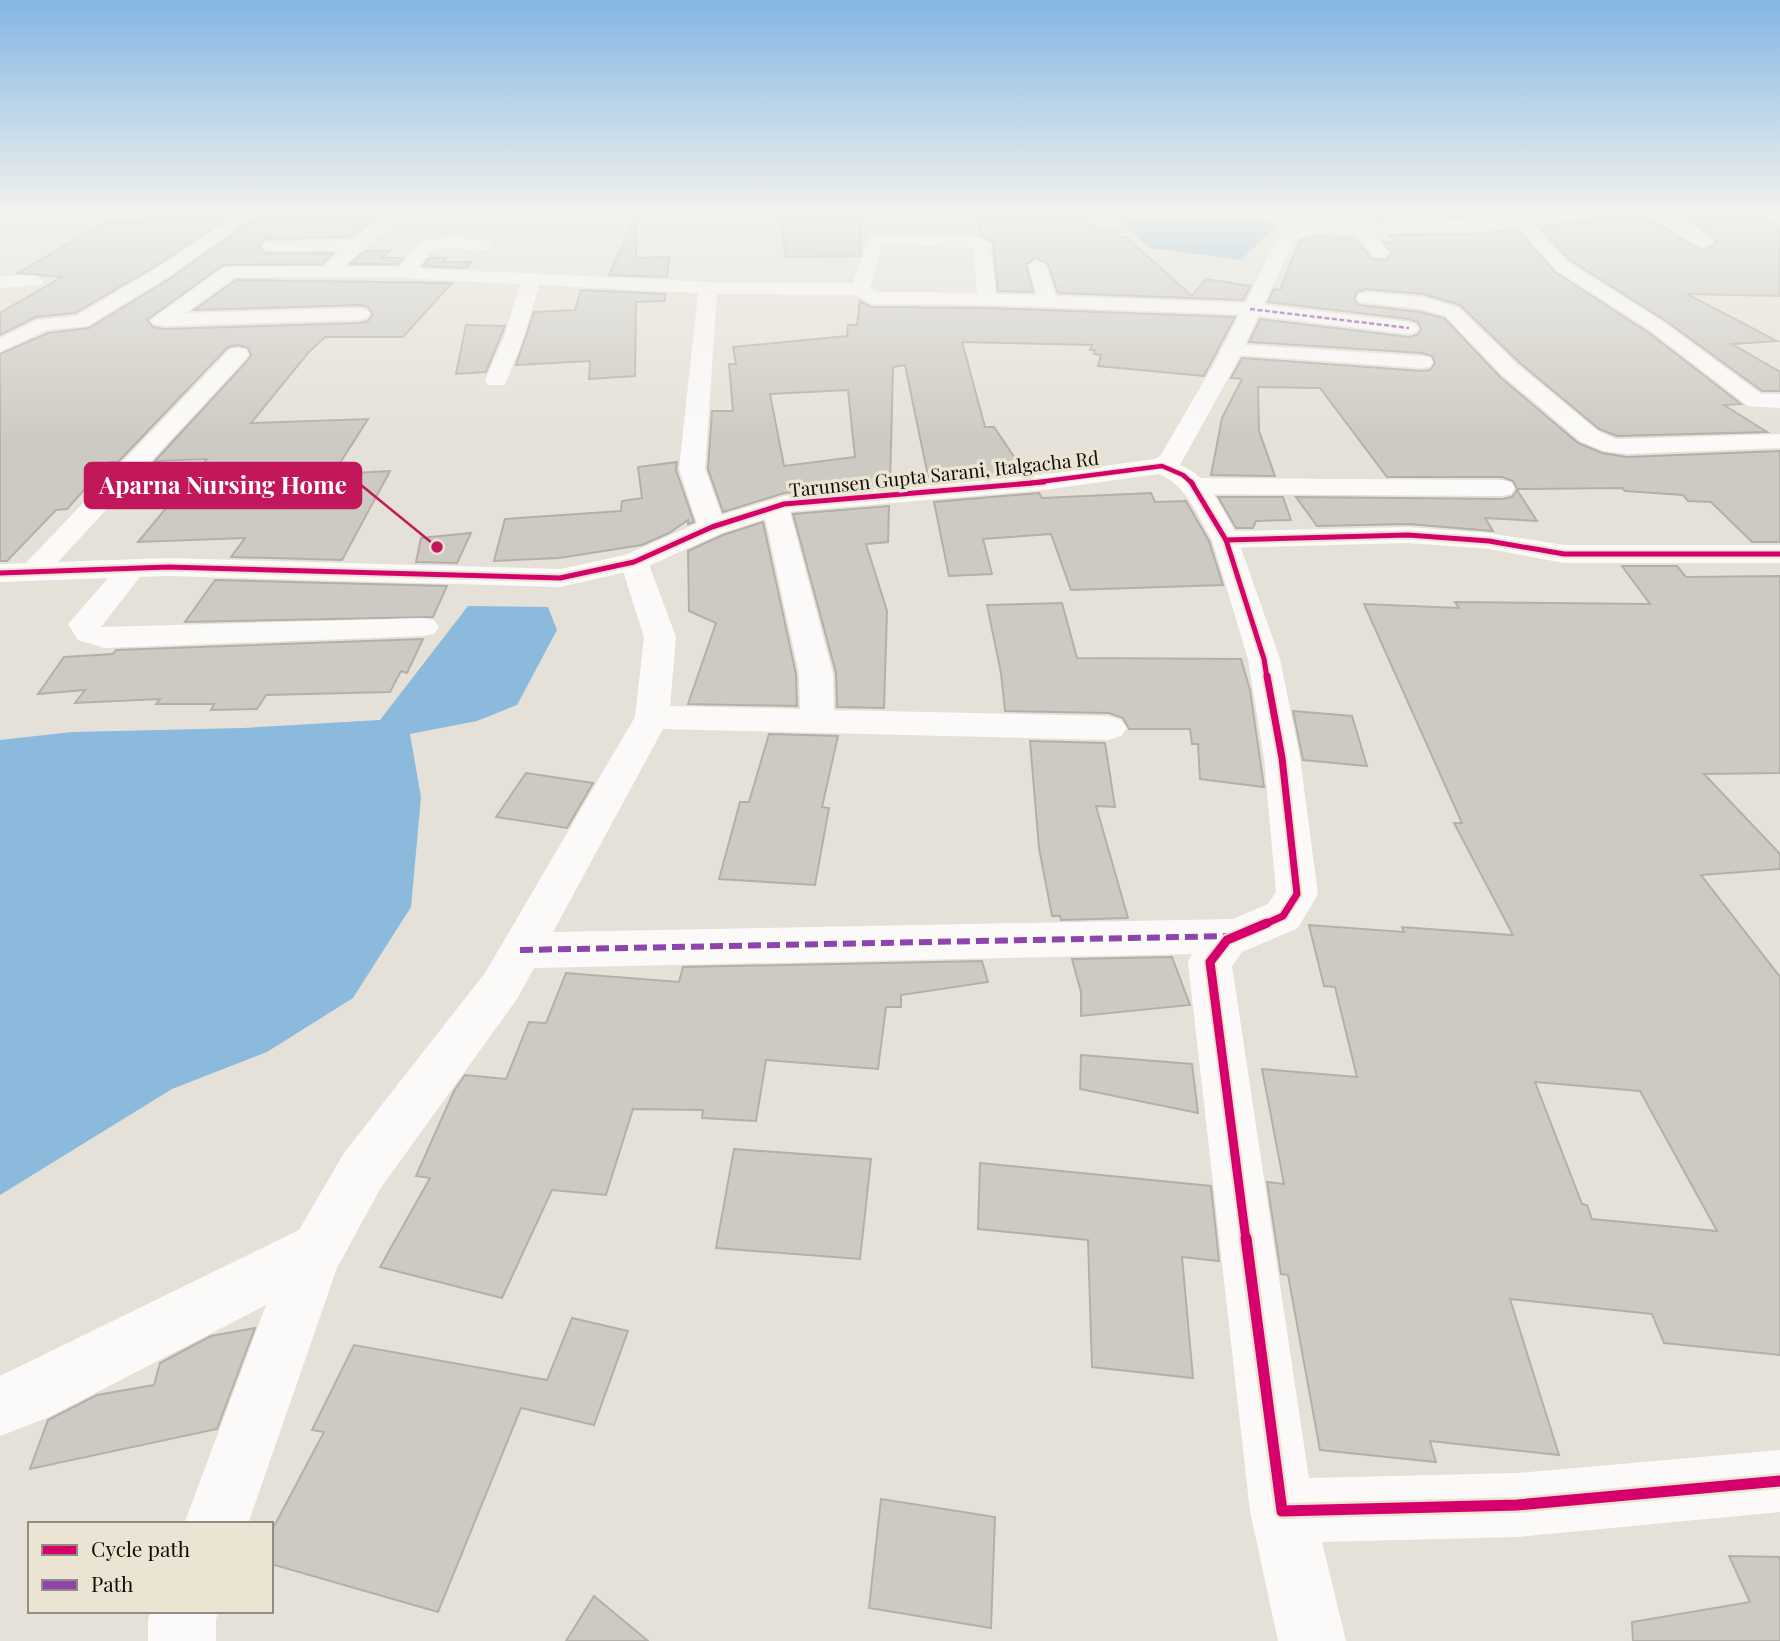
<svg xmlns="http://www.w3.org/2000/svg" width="1780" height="1641" viewBox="0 0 1780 1641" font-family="'Playfair Display',serif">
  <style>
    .water { fill: #8bbadd }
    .building { fill: #cdcac3; stroke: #b4b0a9; stroke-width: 2; fill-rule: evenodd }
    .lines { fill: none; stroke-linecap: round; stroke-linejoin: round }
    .minor { fill: #fbfaf9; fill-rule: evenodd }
    .tertiary { fill: #fbfaf9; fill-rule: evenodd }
    .quiet-far1 { stroke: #8e44ad; stroke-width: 2.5; stroke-dasharray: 5 2.5; stroke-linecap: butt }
    .quiet { stroke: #8e44ad; stroke-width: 6; stroke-dasharray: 13 6; stroke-linecap: butt }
    .cycleway-far4-casing { stroke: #ebe4d2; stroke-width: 7 }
    .cycleway-far3-casing { stroke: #ebe4d2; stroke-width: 9 }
    .cycleway-far2-casing { stroke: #ebe4d2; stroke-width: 11 }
    .cycleway-far1-casing { stroke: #ebe4d2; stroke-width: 13 }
    .cycleway-casing { stroke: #ebe4d2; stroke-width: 16 }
    .cycleway-far4 { stroke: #d6006c; stroke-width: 4.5 }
    .cycleway-far3 { stroke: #d6006c; stroke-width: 5 }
    .cycleway-far2 { stroke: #d6006c; stroke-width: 7 }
    .cycleway-far1 { stroke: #d6006c; stroke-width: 9 }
    .cycleway { stroke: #d6006c; stroke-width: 11 }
    .labels { text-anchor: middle; stroke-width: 7; stroke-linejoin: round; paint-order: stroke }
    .far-street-label { font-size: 19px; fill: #0d0b06; stroke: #ebe4d2 }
    .leader { fill: none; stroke: #c2185b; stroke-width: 2.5 }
    .callout-dot { fill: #c2185b; stroke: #ebe4d2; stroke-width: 2.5 }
    .callout { fill: #c2185b; stroke: #c2185b; stroke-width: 2.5 }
    .callout-label { font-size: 24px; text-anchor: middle; font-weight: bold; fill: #fff }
  </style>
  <rect width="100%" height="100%" fill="#e5e1d8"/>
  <g class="water">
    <polygon points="1132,212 1253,212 1275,227 1241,260 1150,248 1115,217"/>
    <polygon points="468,606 548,607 557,630 517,705 477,721 410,734 421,797 411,907 353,998 267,1052 172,1089 0,1195 0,740 72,732 243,728 380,720"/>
  </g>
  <g class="building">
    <polygon points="331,212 387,212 350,237 265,239 259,246 265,253 334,253 322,264 223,265 147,320 153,327 164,329 360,323 368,321 373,314 368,307 360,305 194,310 236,280 452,283 403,337 325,337 308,353 251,423 368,419 333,474 390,471 342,560 231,557 245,538 138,542 207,459 155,461 248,360 251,355 248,348 238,345 228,347 118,462 109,462 67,509 56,510 7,561 0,561 0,354 48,333 89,328 171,278 253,220 315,219 327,217"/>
    <polygon points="821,212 862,212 860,256 786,257 780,217 821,215"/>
    <polygon points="974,212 1082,212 1091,228 1111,228 1119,237 1126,237 1192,296 1206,279 1251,286 1243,300 1058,293 1048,264 1036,258 1026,264 1033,292 998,291 993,243 981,235"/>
    <polygon points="1367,212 1496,212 1500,216 1375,220"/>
    <polygon points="1602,212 1638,212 1698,248 1705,250 1717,242 1709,233 1690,221 1664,212 1753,212 1780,228 1780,296 1687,294 1777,341 1732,344 1780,372 1780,391 1762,391 1666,321 1570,260 1539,227 1592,220"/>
    <polygon points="636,215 636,258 669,257 667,277 609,275"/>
    <polygon points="224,220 156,266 75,313 36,317 0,335 0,313 62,277 18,273 107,221"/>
    <polygon points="1517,229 1555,272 1649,333 1741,404 1724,405 1767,432 1617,436 1599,429 1520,363 1460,305 1423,294 1366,289 1357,292 1354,300 1359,305 1420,312 1444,318 1500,377 1578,443 1602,453 1627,457 1780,451 1780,542 1752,542 1711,502 1688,501 1683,495 1625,491 1622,488 1517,489 1513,481 1502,477 1387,477 1320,388 1258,387 1259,431 1275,476 1211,475 1222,418 1242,379 1231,378 1242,358 1422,371 1430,370 1435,363 1432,356 1422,353 1249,342 1260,319 1409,337 1417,335 1421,330 1418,322 1409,319 1268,302 1274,289 1280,290 1300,240 1317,236 1356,239 1372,259 1386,260 1392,253 1383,242 1397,243 1389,235 1484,234"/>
    <polygon points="365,251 389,251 382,258 403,258 398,264 350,264"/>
    <polygon points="429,258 446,258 442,262 471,262 466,268 423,266"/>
    <polygon points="581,290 665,294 665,301 636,302 635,376 589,379 590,361 516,365 534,312 575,310"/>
    <path d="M860,301L871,307L987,308L1235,317L1204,376L1098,366L1101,355L1094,354L1095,350H1090L1092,345L962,342L985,427H994L1025,473L929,481L905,365L893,367L890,484L784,493L723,512L708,469L712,411H733L729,364H736L733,347L847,336L848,325H857ZM848,390L855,457L784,466L770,394Z"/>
    <polygon points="466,325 505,326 486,372 456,374"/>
    <polygon points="677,462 676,470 694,522 688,524 688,520 669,533 642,545 559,558 494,561 505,519 621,511 622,501 642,498 638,467"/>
    <polygon points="1517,490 1537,521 1485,518 1493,531 1408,524 1317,526 1296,497 1502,499 1512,497"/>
    <polygon points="1039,493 1042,498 1151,493 1155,502 1186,501 1209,541 1223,585 1071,590 1051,534 983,539 992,574 949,576 934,502"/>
    <polygon points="1218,497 1283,497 1291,520 1256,521 1253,528 1236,528"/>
    <polygon points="889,506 888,542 866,544 887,611 884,708 837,707 836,673 793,514"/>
    <polygon points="763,522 796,674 797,706 688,704 716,623 689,611 688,551 723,535"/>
    <polygon points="471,533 457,563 416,562 421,538"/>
    <path d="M1622,566H1677L1686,577L1780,576V773L1704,774L1780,854V869L1701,875L1780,977V1355L1664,1343L1652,1314L1510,1299L1559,1455L1430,1441L1436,1462L1320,1450L1288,1275L1281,1274L1267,1182L1284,1184L1262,1069L1357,1077L1335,987L1324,986L1309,925L1404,932L1402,927L1513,935L1454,823H1462L1364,604L1459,608L1455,602L1650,604ZM1535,1082L1640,1091L1717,1231L1592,1219L1587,1205L1582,1204Z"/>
    <polygon points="215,580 329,583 447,586 433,617 185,622"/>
    <polygon points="1062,603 1077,658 1241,659 1250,690 1264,787 1200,779 1198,744 1192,744 1190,729 1129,729 1123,718 1109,713 1005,711 1001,673 987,605"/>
    <polygon points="423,639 407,673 401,671 390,692 266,695 257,709 211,710 214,704 156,704 160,699 75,703 85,690 38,694 64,657 113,654 116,650"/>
    <polygon points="1293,711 1352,716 1367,766 1303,760"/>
    <polygon points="769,734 838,736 822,807 829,808 815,885 719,879 740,802 749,802"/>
    <polygon points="1030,741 1105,743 1115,807 1096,806 1128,918 1061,920 1060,916 1052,916 1039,848"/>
    <polygon points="526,773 593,783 567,828 496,817"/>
    <polygon points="1172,957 1190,1005 1081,1016 1081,992 1072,959"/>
    <polygon points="982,961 988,982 901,995 901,1007 886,1007 878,1069 766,1060 756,1121 702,1118 703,1110 633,1109 606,1195 552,1190 502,1298 380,1267 430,1178 416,1176 454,1091 465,1075 506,1079 529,1022 546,1023 566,973 679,982 683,967"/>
    <polygon points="1081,1055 1192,1064 1198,1113 1080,1089"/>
    <polygon points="734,1149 871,1159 860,1259 716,1248"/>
    <polygon points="980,1163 1211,1186 1219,1261 1182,1257 1193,1378 1092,1367 1088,1240 978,1229"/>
    <polygon points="572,1318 628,1331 594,1425 521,1408 438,1612 271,1564 271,1532 324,1432 312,1430 354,1345 547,1380"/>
    <polygon points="255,1328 217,1429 30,1469 48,1420 97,1395 154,1385 160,1363 211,1336"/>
    <polygon points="881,1499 995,1517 991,1628 869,1608"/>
    <polygon points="1729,1556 1780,1557 1780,1641 1633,1641 1632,1622 1750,1602"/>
    <polygon points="594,1596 648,1641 566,1641"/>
  </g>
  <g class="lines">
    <g class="minor">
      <polygon points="241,212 259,212 169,276 88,326 47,330 0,352 0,338 36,320 76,316 157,268"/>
      <polygon points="1094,212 1113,212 1105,217 1096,215"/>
      <polygon points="1250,212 1271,212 1306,230 1304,234 1292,234"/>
      <polygon points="1498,212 1517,212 1529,220 1568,262 1665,323 1761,394 1780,394 1780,408 1748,406 1651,331 1556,270 1517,226"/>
      <path d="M1640,212C1665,211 1696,222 1714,242L1705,247L1699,246Z"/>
      <polygon points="1755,212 1780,214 1780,225"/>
      <path d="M388,214L394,216L396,219L394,222L343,267H399C406,260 414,247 422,242C434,236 485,236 494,245C480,260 450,240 433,251C428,254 422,263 418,268L708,282L853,283L870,235L981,238L990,243L996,294L1037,295L1028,265L1037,260L1046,265L1056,296L1250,303L1409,322L1416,324L1419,328L1416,332L1409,334L1250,315L987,305L871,304L855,295L717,294L705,469L726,527L722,533L712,535L702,533L698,527L679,469L698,293L539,285L524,337L507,380L504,385H488L485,380L504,337L520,284L404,278L235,277L186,313L360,308L367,310L370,314L367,318L360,320L164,326L153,324L150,320L225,267H323L340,250L271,251L265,250L262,246L265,242L351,240L382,216ZM883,244L973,248L977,293L876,292L870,288Z"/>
      <polygon points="1360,223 1366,224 1386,249 1389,253 1386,257 1374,257 1354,232 1352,228"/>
      <polygon points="35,275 44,281 42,285 0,288 0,276"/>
      <polygon points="1366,292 1423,297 1459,308 1518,365 1598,431 1616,439 1780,434 1780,448 1627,454 1603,451 1580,441 1502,375 1445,316 1421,309 1359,302 1356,298 1359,294"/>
      <polygon points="1231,344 1422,356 1430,357 1433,362 1430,367 1422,368 1224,354 1220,350 1224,346"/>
      <polygon points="238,348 246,349 249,354 246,359 43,578 33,581 23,578 18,572 23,566 230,349"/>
      <polygon points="1195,478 1502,480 1511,482 1515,488 1511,494 1502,496 1195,494 1186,492 1182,486 1186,480"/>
      <polygon points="776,500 786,502 789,508 833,674 834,710 1109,716 1121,720 1127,728 1121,736 1109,740 663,729 553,932 1233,919 1268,904 1276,892 1264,758 1248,659 1212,540 1216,534 1226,532 1236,534 1280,659 1300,758 1318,894 1298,928 1242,952 1232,966 1309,1478 1517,1473 1780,1450 1780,1512 1517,1537 1322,1542 1346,1641 1278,1641 1250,1511 1188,962 1192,954 534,968 517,999 380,1189 337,1268 248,1524 184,1524 266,1305 47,1418 0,1436 0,1376 299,1230 344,1153 485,973 635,717 644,637 620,562 624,556 634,553 644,556 648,562 676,637 670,706 800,709 799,674 763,508 766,502"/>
      <polygon points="132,559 142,562 147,568 101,627 423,618 434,620 439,627 434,634 423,636 105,648 78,640 68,624 122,562"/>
      <polygon points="151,1611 219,1611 216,1619 216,1641 148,1641 148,1619"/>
    </g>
    <path class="tertiary" d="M1557,212H1600L1592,217L1484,231L1317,233L1295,238L1236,364L1180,465C1209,476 1220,506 1235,531L1408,527L1489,533L1564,545H1780V563H1564L1489,549L1408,543L1226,548L1216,546C1197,519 1191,488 1159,474L1044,490L787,512L722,533L644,568L560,587L168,576L0,582V564L168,558L560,569L625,555L702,521L784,496L1044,474L1155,459L1160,456L1214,364L1282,230L1317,223L1484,221Z"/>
    <polyline class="quiet-far1" points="1250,309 1409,328"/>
    <polyline class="quiet" points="520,950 1233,936"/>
    <g class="cycleway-far4-casing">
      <polyline id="cycleway-far4" points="1023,484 1162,466 1183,475 1193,484"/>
    </g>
    <g class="cycleway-far3-casing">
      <g id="cycleway-far3">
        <polyline points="1191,482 1226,540 1408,535 1489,541 1564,554 1780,554"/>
        <polyline points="1226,540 1264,659 1267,678"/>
        <polyline points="0,573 168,567 560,578 634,562 712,527 784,504 1044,482"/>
      </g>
    </g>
    <g class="cycleway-far2-casing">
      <polyline id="cycleway-far2" points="1263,925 1283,916 1297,894 1282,758 1267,676"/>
    </g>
    <g class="cycleway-far1-casing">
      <polyline id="cycleway-far1" points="1246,1240 1210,962 1227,940 1267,923"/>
    </g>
    <g class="cycleway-casing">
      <polyline id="cycleway" points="1246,1238 1282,1511 1517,1505 1780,1481"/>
    </g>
    <use href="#cycleway-far4" class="cycleway-far4"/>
    <use href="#cycleway-far3" class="cycleway-far3"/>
    <use href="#cycleway-far2" class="cycleway-far2"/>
    <use href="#cycleway-far1" class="cycleway-far1"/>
    <use href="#cycleway" class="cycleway"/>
  </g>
  <linearGradient id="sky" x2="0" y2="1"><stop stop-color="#83b6e4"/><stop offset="0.48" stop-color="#f3f2ed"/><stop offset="1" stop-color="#f3f2ed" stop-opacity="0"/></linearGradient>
  <rect width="1780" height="441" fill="url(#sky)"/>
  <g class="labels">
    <g class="far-street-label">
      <text transform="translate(944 474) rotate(-6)" y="7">Tarunsen Gupta Sarani, Italgacha Rd</text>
    </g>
  </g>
  <path class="leader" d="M437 547L361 485"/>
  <circle class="callout-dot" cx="437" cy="547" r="7"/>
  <rect class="callout" x="85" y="463" width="276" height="45" rx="7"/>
  <g class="callout-label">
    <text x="223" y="494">Aparna Nursing Home</text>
  </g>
  <rect x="28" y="1522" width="245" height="91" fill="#ebe4d2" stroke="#928d80" stroke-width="2"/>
  <rect x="42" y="1545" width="35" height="10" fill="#d6006c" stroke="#928d80" stroke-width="2"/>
  <text x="91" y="1557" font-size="21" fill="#0d0b06">Cycle path</text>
  <rect x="42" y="1580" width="35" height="10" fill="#8e44ad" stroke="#928d80" stroke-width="2"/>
  <text x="91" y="1592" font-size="21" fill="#0d0b06">Path</text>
</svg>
